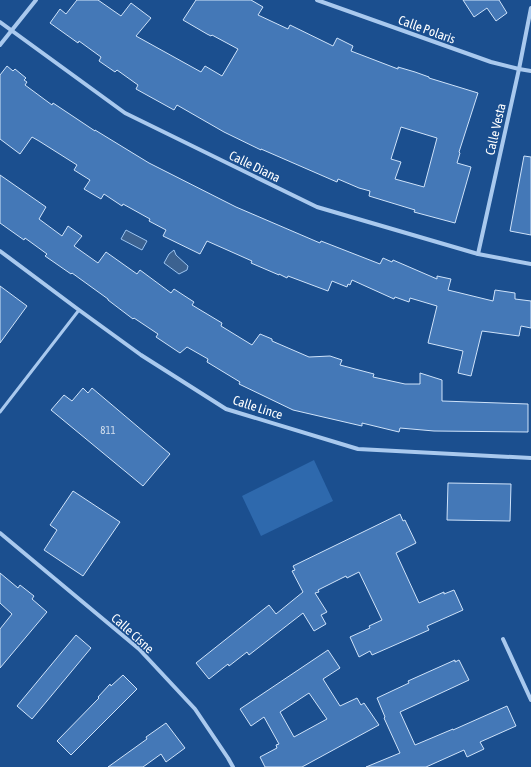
<svg xmlns="http://www.w3.org/2000/svg" width="531" height="767" viewBox="0 0 531 767" font-family="'Asap Condensed',sans-serif">
  <style>
    .green { fill: #2e69ad }
    .water { fill: #3c6290; stroke: #9cc4f0 }
    .building { fill: #4478b7; stroke: #cfe3fa; fill-rule: evenodd }
    .lines { fill: none; stroke-linecap: round; stroke-linejoin: round }
    .lane { stroke: #a9c9ee; stroke-width: 3 }
    .street { stroke: #a9c9ee; stroke-width: 4 }
    .labels { text-anchor: middle; stroke-width: 3; stroke-linejoin: round; paint-order: stroke }
    .number-label { font-size: 11px; fill: #d0dded }
    .street-label { font-size: 13px; fill: #fff; stroke: #1b4f8f }
  </style>
  <rect width="100%" height="100%" fill="#1b4f8f"/>
  <polygon class="green" points="314,460 333,501 261,536 242,496"/>
  <g class="water">
    <polygon points="126,230 147,241 142,250 121,239"/>
    <polygon points="174,250 176,255 188,266 187,270 179,274 164,263 169,254"/>
  </g>
  <g class="building">
    <path d="M77,0H98L121,16L131,3L151,18L136,36L201,72L205,66L222,76L238,49L212,35L211,36L207,34L183,20L196,0H251L263,7L258,15L288,29L290,25L333,46L337,38L353,46L351,51L398,69V67L415,72L429,77V78L478,93L459,152L460,153L457,163L471,167L455,223L414,212L415,210L369,196L370,191L359,188L338,179L337,182L261,149V150L224,132L177,105L174,110L136,89L138,85L117,70L115,72L99,61L101,57L79,41L78,43L50,23L60,9L66,14ZM401,127L437,138L424,187L395,179L401,162L391,159Z"/>
    <polygon points="463,0 499,0 507,13 496,21 487,8 474,17"/>
    <polygon points="7,66 13,71 15,69 26,78 24,80 27,82 25,85 52,105 53,103 95,131 95,130 149,163 236,207 320,243 321,241 380,264 383,258 392,262 393,260 437,279 437,276 451,279 448,290 493,301 495,290 515,293 515,299 531,301 531,328 521,326 519,336 482,331 471,376 458,373 463,351 428,343 437,306 410,298 409,302 395,297 394,299 352,280 350,285 348,284 347,287 332,281 328,291 288,276 287,278 279,274 279,275 251,263 252,261 207,241 200,254 163,236 166,230 149,221 150,219 123,204 122,206 104,194 101,199 84,189 90,180 74,170 77,165 39,141 32,137 20,154 0,139 0,75"/>
    <polygon points="524,156 531,157 531,235 510,231"/>
    <polygon points="0,175 46,207 39,219 62,236 68,226 82,236 74,246 98,263 106,252 137,274 140,270 171,293 174,289 194,302 192,305 222,323 221,326 252,345 260,334 272,339 272,341 309,357 330,356 342,360 340,365 374,374 373,377 405,384 420,384 420,373 442,380 442,401 528,404 528,432 434,431 400,428 399,432 362,423 362,426 293,410 239,384 240,382 207,362 208,359 187,347 180,353 156,337 158,334 134,318 133,319 108,300 108,299 72,273 71,274 45,256 47,254 25,238 24,240 0,223"/>
    <polygon points="0,286 27,306 0,343"/>
    <polygon points="83,388 88,393 92,388 170,454 143,486 51,410 64,395 72,401"/>
    <polygon points="448,483 511,484 510,521 447,520"/>
    <polygon points="73,491 120,522 83,576 44,550 57,530 50,525"/>
    <polygon points="400,514 403,521 405,520 416,543 396,553 419,603 444,592 444,594 454,590 463,610 427,626 429,630 372,655 370,651 359,657 350,637 370,628 369,626 382,620 359,572 347,578 346,576 318,590 319,592 315,593 327,612 321,615 326,624 314,631 303,613 249,655 247,652 229,666 228,664 209,679 196,663 269,605 276,614 303,592 292,571 295,570 293,566"/>
    <polygon points="0,573 18,588 20,585 34,596 32,599 47,612 0,668 0,629 12,614 0,603"/>
    <polygon points="76,635 91,648 32,719 17,706"/>
    <path d="M328,650L340,668L323,679L340,706L357,698L361,705L364,703L379,725L302,767H265L260,757L277,748L276,745L279,744L264,717L251,726L240,709ZM309,693L327,719L294,737L280,712Z"/>
    <polygon points="455,660 455,662 459,660 469,680 400,712 415,745 453,729 453,730 507,706 516,726 480,742 484,749 467,757 464,750 426,767 366,767 400,753 384,718 385,717 377,698 409,683 408,681"/>
    <polygon points="123,675 137,689 71,755 57,741 99,698 98,697 110,684 111,686"/>
    <polygon points="166,723 185,748 166,762 161,754 143,767 108,767 147,739 146,737"/>
  </g>
  <g class="lines">
    <polyline class="lane" points="0,412 79,310"/>
    <g class="street">
      <polyline points="317,0 491,62 519,69 531,71"/>
      <polyline points="0,22 125,113 317,207 478,254 531,264"/>
      <polyline points="0,45 36,0"/>
      <polyline points="0,251 79,310 141,355 226,409 358,449 531,458"/>
      <polyline points="478,254 519,69 531,8"/>
      <polyline points="0,533 139,649 195,709 228,758 233,767"/>
      <polyline points="503,639 531,700"/>
    </g>
  </g>
  <g class="labels">
    <g class="number-label">
      <text x="108" y="434">811</text>
    </g>
    <g class="street-label">
      <text transform="translate(427 29) rotate(20)" y="5">Calle Polaris</text>
      <text transform="translate(495 129) rotate(-77)" y="5">Calle Vesta</text>
      <text transform="translate(255 166) rotate(26)" y="5">Calle Diana</text>
      <text transform="translate(258 407) rotate(18)" y="5">Calle Lince</text>
      <text transform="translate(133 633) rotate(42)" y="5">Calle Cisne</text>
    </g>
  </g>
</svg>
